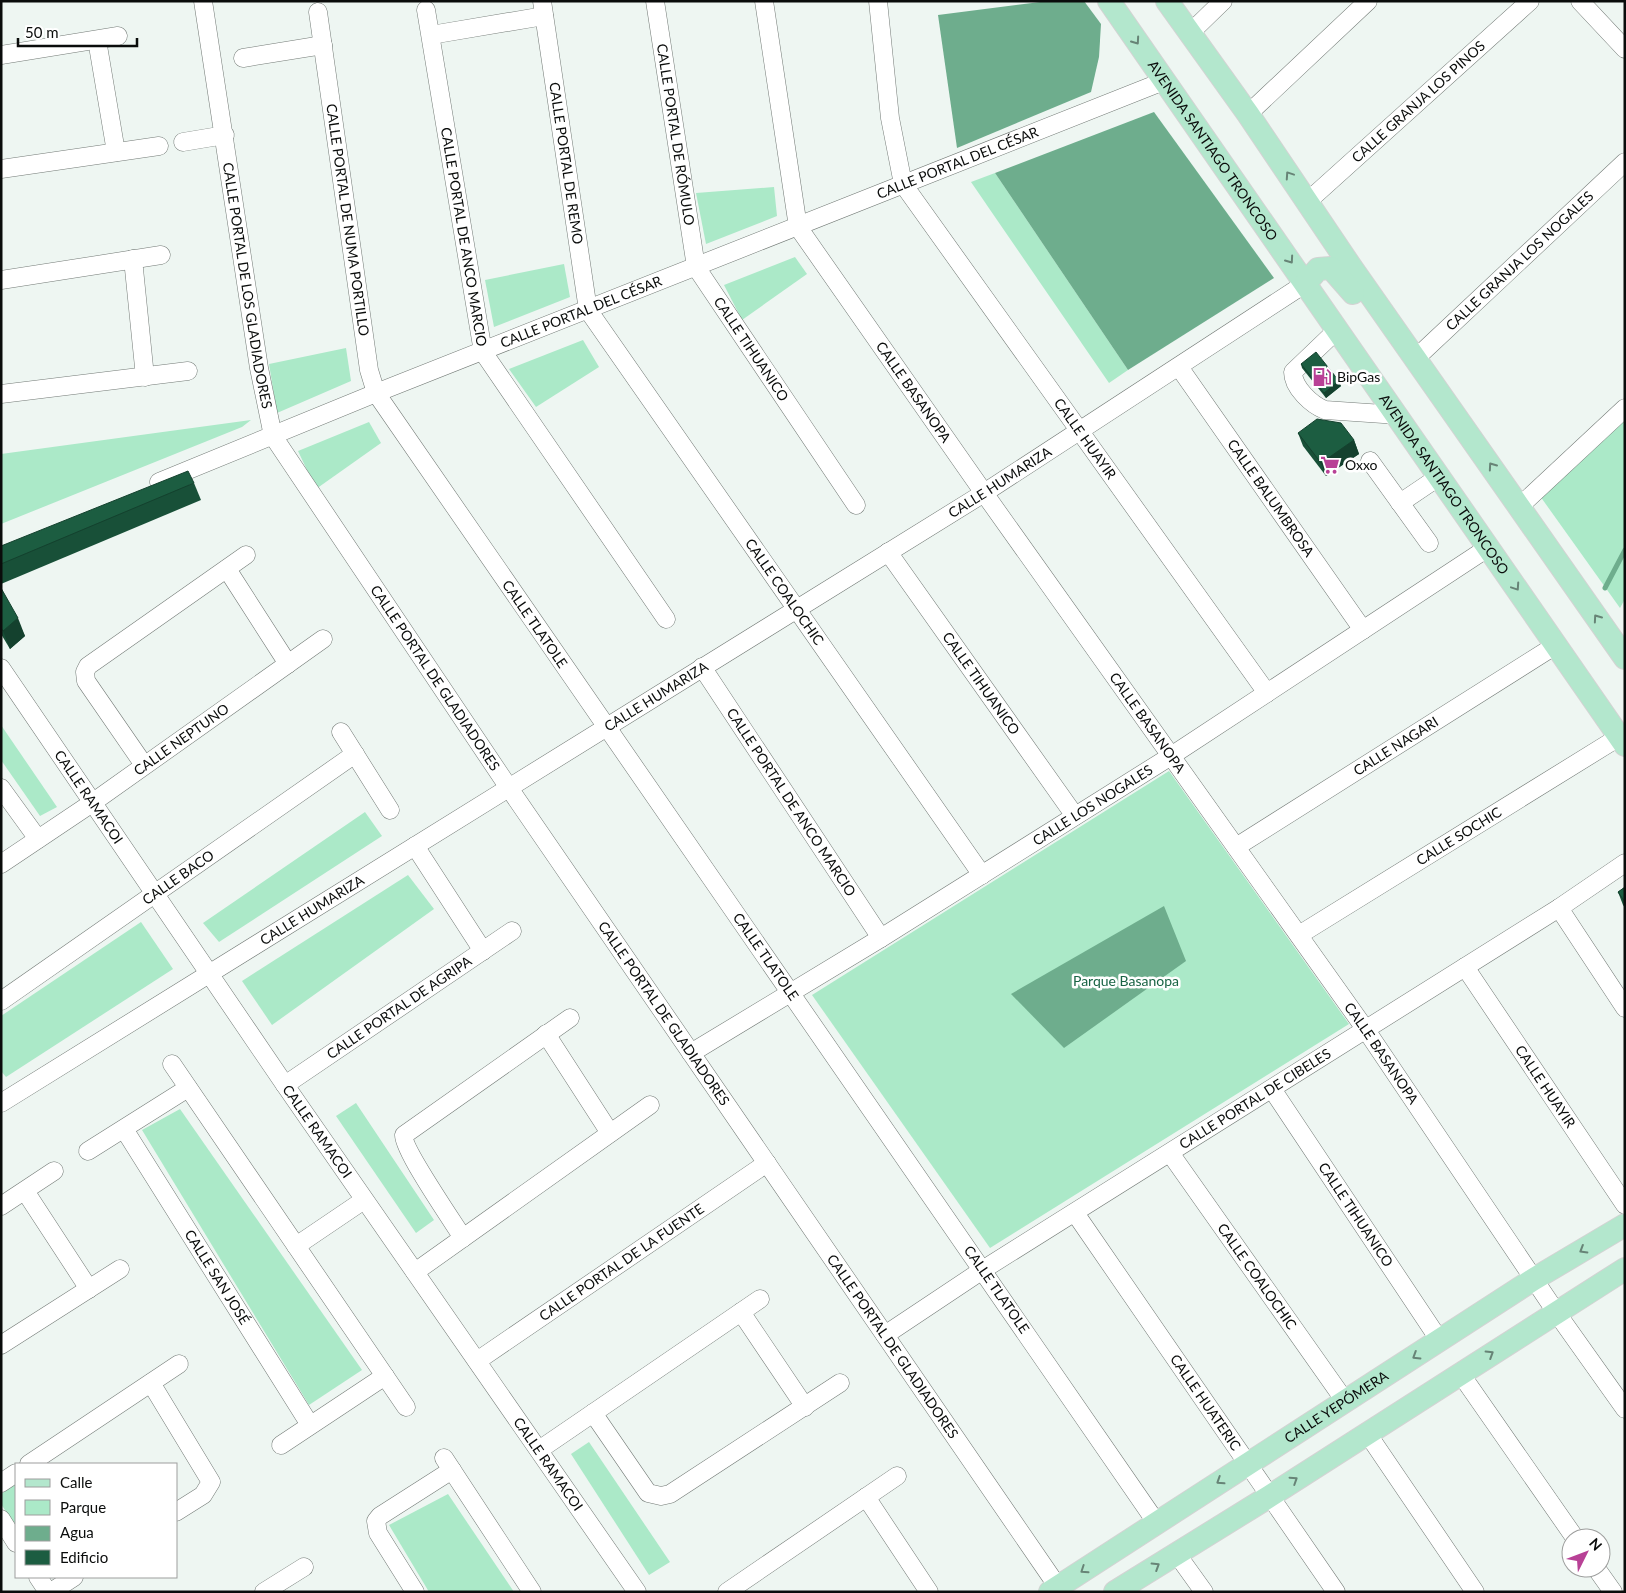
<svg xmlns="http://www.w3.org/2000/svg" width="1626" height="1593" viewBox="0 0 1626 1593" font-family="Lato,sans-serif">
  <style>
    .green { fill: #abe9c8 }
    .water { fill: #6ead8d }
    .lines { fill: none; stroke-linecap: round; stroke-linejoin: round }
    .stream { stroke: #6ead8d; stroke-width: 5 }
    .minor-casing { stroke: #737a76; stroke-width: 19 }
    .major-casing { stroke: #d3d3d3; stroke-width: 24 }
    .minor { stroke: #fff; stroke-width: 18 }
    .major { stroke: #b3e7cd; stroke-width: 22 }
    .wall { fill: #185038 }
    .shaded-wall { fill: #14412e }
    .building { fill: #1c5d41; stroke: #14412e }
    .oneway { stroke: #678476 }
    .labels { text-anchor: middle; stroke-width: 5; stroke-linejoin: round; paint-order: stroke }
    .street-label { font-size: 14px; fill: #0a0c0b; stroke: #fff }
    .poi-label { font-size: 14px; fill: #0a0c0b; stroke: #fff; text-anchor: start }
    .park-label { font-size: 14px; fill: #1a6445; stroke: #fff }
  </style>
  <rect width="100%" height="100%" fill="#eef6f2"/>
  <g class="green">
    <polygon points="995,173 1128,370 1109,383 971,182"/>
    <polygon points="774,187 777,216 706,244 696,193"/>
    <polygon points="795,257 807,274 742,320 724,285"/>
    <polygon points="564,264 570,297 494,327 485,280"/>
    <polygon points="583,340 599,367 536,407 509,369"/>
    <polygon points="346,348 351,381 277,413 269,364"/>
    <polygon points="1625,416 1625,599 1620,608 1540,496"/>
    <polygon points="251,420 242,427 1,524 1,454"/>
    <polygon points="369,422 381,443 316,489 298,451"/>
    <polygon points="1,725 57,807 40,816 1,760"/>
    <polygon points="1169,771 1349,1024 990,1248 812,995"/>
    <polygon points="365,812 382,836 219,942 203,923"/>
    <polygon points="408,875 434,909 272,1025 242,981"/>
    <polygon points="141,922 173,969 6,1077 1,1071 1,1016"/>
    <polygon points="356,1103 434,1220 416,1233 336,1116"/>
    <polygon points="180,1109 362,1370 309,1405 142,1130"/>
    <polygon points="589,1442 670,1562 649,1575 571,1454"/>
    <polygon points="16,1484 16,1527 1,1504 1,1494"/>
    <polygon points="448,1494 514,1592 429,1592 389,1525"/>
  </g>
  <g class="water">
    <polygon points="1048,1 1084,1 1101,24 1099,57 1091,92 957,148 938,15"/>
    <polygon points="1154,112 1274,278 1128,370 995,173"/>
    <polygon points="1164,906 1186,961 1064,1048 1011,994"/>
  </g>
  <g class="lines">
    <polyline class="stream" points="1605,588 1625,550"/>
    <g class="minor-casing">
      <g id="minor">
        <path id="s1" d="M203,1L259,368L273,436L509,788L1058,1587"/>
        <path id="s2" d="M542,1L588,310L982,875"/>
        <path id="s3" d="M655,1L696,267L856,505"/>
        <path id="s4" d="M764,1L798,227L984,493L1366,1030L1556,1312L1625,1409"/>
        <path id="s5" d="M878,1L890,118L903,184L1267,693"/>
        <polyline points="1580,1 1625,49"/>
        <path id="s6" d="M426,10L483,352L666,619"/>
        <path id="s7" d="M318,12L369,370L376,393C634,771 899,1144 1156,1522"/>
        <polyline points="1190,33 1223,1"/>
        <polyline points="431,35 544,16"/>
        <polyline points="97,40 116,152"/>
        <polyline points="1,55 118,36"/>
        <polyline points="243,58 323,45"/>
        <polyline points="1248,114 1368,1"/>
        <polyline points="183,142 225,135"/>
        <polyline points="1,169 159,146"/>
        <path id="s8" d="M1307,202L1530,1"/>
        <polyline points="133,259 145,377"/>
        <polyline points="1,280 161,255"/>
        <path d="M1338,329L1293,372C1293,388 1312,405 1325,410L1398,415"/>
        <path id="s9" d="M1416,358L1625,162"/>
        <path id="s10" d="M1179,367L1363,630"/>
        <polyline points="1,394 188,371"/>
        <polyline points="1370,461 1429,543"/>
        <path id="s11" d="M159,482L376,393L1164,81"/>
        <polyline points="1400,503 1440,476"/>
        <polyline points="1520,506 1625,408"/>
        <path id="s12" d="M888,552L1075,816"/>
        <polyline points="227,569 288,664"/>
        <path id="s13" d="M702,667L881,938"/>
        <path id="s14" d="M1,668L285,1085L637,1592"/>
        <polyline points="341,732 390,810"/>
        <polyline points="144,765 86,681 85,672 88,666 246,555"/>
        <polyline points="1,788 38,839"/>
        <polyline points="415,846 483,951"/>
        <path id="s15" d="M1236,847L1556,645"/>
        <path id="s16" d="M1,864L92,803L323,639"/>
        <polyline points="1559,908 1625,1008"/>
        <path id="s17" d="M1299,935L1619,737"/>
        <path id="s18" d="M1465,967L1625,1205"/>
        <path id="s19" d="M1,1001L355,754"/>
        <polyline points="546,1034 610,1133"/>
        <path id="s20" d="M691,1053L881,938L1171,756L1489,547"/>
        <polyline points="172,1064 406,1407"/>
        <path id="s21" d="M285,1085L512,931"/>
        <path id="s22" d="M1272,1089L1440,1341"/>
        <path id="s23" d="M1,1103L984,493L1306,283"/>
        <path id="s24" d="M124,1129L310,1425"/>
        <polyline points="88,1151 188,1088"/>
        <path id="s25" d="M1170,1153L1345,1401"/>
        <polyline points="25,1191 89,1289"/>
        <polyline points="1,1206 54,1171"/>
        <path id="s26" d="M1075,1213L1336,1592"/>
        <path d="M463,1238C453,1222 402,1148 404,1135L570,1018"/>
        <polyline points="296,1246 364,1200"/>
        <polyline points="415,1272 650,1105"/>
        <polyline points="741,1312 805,1407"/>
        <path id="s27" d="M885,1335L984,1269L1559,908L1625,863"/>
        <polyline points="1,1345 120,1269"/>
        <path id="s28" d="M477,1361L767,1163"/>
        <polyline points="1460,1373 1575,1538"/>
        <polyline points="151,1383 211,1482 203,1495 176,1512"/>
        <polyline points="593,1413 648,1493 661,1496 670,1494 840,1383"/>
        <polyline points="1367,1433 1475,1592"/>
        <polyline points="281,1445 385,1376"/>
        <polyline points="539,1450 760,1299"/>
        <polyline points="444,1458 532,1592"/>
        <polyline points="29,1464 179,1364"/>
        <polyline points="1,1483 16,1473"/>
        <polyline points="866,1497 929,1592"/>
        <polyline points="1,1519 16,1543"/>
        <polyline points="1176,1553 1204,1592"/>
        <polyline points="1596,1568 1613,1592"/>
        <polyline points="38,1577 48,1592"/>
        <polyline points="51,1592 74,1577"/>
        <polyline points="264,1592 304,1567"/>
        <polyline points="415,1592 378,1533 376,1521 380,1516 452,1470"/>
        <polyline points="727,1592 897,1476"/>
      </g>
    </g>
    <g class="major-casing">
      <g id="major">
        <path id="s29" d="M1109,1L1625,745"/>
        <polyline points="1167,1 1248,114 1351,267 1625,658"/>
        <polyline points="1306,283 1318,269 1331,268 1353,293"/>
        <path id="s30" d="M1050,1592L1534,1279L1625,1225"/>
        <polyline points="1115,1592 1270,1496 1625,1269"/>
      </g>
    </g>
    <use href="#minor" class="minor"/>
    <use href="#major" class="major"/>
  </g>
  <g class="wall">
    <polygon points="1301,364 1341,386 1326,398 1302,368"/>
    <polygon points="1298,433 1354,440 1359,454 1326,476 1303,446"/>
    <polygon points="194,483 201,500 1,584 1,546"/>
    <polygon points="1,588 25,636 10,649 1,634"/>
    <polygon points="1625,887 1625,908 1623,905 1618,892"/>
  </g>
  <g class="shaded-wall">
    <polygon points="1339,381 1341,386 1326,398 1324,393"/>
    <polygon points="1354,440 1359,454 1326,476 1321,463"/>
    <polygon points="18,618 25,636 10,649 3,631"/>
  </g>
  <g class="building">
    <polygon points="1316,352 1339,381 1324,393 1301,364"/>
    <polygon points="1317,419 1341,423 1354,440 1321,463 1298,433"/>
    <polygon points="188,471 194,483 1,564 1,546"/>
    <polygon points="1,588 18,618 3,631 1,628"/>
    <polygon points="1625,887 1625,902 1618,892"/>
  </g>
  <defs><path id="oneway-chevron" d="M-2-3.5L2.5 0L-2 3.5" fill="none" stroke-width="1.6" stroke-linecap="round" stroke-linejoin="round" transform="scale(1.25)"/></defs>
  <g class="oneway">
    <use href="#oneway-chevron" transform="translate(1136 41) rotate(55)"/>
    <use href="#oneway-chevron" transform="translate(1289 175) rotate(-124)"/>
    <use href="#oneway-chevron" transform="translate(1290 260) rotate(55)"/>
    <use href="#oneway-chevron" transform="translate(1492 466) rotate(-125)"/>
    <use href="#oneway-chevron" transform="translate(1516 587) rotate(56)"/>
    <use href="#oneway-chevron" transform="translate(1597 618) rotate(-125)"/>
    <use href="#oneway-chevron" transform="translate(1583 1250) rotate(149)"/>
    <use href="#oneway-chevron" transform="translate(1490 1354) rotate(-32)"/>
    <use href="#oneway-chevron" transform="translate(1416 1356) rotate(148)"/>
    <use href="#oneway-chevron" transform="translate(1294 1480) rotate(-33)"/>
    <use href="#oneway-chevron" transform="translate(1220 1481) rotate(147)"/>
    <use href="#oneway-chevron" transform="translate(1156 1566) rotate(-32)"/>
    <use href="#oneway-chevron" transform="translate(1084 1570) rotate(146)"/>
  </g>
  <defs>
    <g id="fuel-bare" transform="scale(1.5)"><path d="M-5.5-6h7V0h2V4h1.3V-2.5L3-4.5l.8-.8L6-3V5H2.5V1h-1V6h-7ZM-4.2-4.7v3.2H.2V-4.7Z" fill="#b84196" stroke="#fff" stroke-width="2.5" paint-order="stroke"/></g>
    <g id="supermarket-bare" transform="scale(1.5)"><path d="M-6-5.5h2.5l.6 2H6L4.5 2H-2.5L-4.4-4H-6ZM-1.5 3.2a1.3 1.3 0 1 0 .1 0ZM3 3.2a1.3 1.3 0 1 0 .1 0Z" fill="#b84196" stroke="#fff" stroke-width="2.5" paint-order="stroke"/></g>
  </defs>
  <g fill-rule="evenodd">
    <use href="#fuel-bare" x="1322" y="377"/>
    <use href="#supermarket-bare" x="1330" y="465"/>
  </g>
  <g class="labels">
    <g class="street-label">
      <text dy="5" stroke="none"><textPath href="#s8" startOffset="150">CALLE GRANJA LOS PINOS</textPath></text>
      <text dy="5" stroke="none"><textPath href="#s3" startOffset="135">CALLE PORTAL DE RÓMULO</textPath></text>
      <text dy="5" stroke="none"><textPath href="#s29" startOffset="182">AVENIDA SANTIAGO TRONCOSO</textPath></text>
      <text dy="5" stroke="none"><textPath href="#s2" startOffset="164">CALLE PORTAL DE REMO</textPath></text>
      <text dy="5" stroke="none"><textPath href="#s11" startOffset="860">CALLE PORTAL DEL CÉSAR</textPath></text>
      <text dy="5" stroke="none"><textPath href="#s7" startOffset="210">CALLE PORTAL DE NUMA PORTILLO</textPath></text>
      <text dy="5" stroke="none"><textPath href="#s6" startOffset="230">CALLE PORTAL DE ANCO MARCIO</textPath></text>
      <text dy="5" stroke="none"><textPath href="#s9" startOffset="142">CALLE GRANJA LOS NOGALES</textPath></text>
      <text dy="5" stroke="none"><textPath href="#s1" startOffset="288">CALLE PORTAL DE LOS GLADIADORES</textPath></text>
      <text dy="5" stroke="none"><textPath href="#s11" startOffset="455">CALLE PORTAL DEL CÉSAR</textPath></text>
      <text dy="5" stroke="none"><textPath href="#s3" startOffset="368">CALLE TIHUANICO</textPath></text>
      <text dy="5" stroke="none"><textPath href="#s4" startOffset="430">CALLE BASANOPA</textPath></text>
      <text dy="5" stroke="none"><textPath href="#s5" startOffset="498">CALLE HUAYIR</textPath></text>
      <text dy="5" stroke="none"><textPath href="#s23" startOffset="1176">CALLE HUMARIZA</textPath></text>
      <text dy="5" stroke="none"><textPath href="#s29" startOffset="588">AVENIDA SANTIAGO TRONCOSO</textPath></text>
      <text dy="5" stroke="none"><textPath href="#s10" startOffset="160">CALLE BALUMBROSA</textPath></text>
      <text dy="5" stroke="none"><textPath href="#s2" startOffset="656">CALLE COALOCHIC</textPath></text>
      <text dy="5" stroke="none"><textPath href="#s7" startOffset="666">CALLE TLATOLE</textPath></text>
      <text dy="5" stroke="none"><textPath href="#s1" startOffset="732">CALLE PORTAL DE GLADIADORES</textPath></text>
      <text dy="5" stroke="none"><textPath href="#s12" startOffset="161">CALLE TIHUANICO</textPath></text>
      <text dy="5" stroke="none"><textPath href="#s23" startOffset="771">CALLE HUMARIZA</textPath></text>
      <text dy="5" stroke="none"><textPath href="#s4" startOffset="835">CALLE BASANOPA</textPath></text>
      <text dy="5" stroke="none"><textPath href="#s16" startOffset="219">CALLE NEPTUNO</textPath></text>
      <text dy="5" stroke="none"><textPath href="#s15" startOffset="189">CALLE NAGARI</textPath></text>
      <text dy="5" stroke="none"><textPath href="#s14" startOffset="156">CALLE RAMACOI</textPath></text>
      <text dy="5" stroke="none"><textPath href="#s13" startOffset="162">CALLE PORTAL DE ANCO MARCIO</textPath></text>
      <text dy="5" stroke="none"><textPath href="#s20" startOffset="472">CALLE LOS NOGALES</textPath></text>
      <text dy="5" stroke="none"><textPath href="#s17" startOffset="188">CALLE SOCHIC</textPath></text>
      <text dy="5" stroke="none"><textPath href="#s19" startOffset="216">CALLE BACO</textPath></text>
      <text dy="5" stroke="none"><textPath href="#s23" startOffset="366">CALLE HUMARIZA</textPath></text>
      <text dy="5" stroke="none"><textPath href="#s7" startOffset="1071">CALLE TLATOLE</textPath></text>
      <text dy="5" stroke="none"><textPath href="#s21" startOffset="138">CALLE PORTAL DE AGRIPA</textPath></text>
      <text dy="5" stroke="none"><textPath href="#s1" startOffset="1138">CALLE PORTAL DE GLADIADORES</textPath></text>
      <text dy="5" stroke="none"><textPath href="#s4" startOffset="1240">CALLE BASANOPA</textPath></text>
      <text dy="5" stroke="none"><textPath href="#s18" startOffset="144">CALLE HUAYIR</textPath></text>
      <text dy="5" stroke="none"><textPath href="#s27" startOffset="439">CALLE PORTAL DE CIBELES</textPath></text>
      <text dy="5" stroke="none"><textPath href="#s14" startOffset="561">CALLE RAMACOI</textPath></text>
      <text dy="5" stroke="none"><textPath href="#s22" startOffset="151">CALLE TIHUANICO</textPath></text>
      <text dy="5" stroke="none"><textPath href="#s28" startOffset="175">CALLE PORTAL DE LA FUENTE</textPath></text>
      <text dy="5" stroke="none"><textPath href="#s24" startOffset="175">CALLE SAN JOSÉ</textPath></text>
      <text dy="5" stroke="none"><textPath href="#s25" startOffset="151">CALLE COALOCHIC</textPath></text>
      <text dy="5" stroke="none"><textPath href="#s7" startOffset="1476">CALLE TLATOLE</textPath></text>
      <text dy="5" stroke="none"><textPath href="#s1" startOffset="1542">CALLE PORTAL DE GLADIADORES</textPath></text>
      <text dy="5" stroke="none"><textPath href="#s26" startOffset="230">CALLE HUATERIC</textPath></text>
      <text dy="5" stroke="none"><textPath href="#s30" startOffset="341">CALLE YEPÓMERA</textPath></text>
      <text dy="5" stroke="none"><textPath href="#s14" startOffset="966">CALLE RAMACOI</textPath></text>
    </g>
    <g class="poi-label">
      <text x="1337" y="382">BipGas</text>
      <text x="1345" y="470">Oxxo</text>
    </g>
    <g class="park-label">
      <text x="1126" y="986">Parque Basanopa</text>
    </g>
  </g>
  <rect width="1626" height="1593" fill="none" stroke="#0a0c0b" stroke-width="5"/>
  <rect x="15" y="1463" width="162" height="115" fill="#ffffff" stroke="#9d9e9d"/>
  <rect x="25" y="1479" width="25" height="8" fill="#b3e7cd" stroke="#9d9e9d"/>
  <text x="60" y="1488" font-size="15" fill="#0a0c0b">Calle</text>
  <rect x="25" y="1500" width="25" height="15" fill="#abe9c8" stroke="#9d9e9d"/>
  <text x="60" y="1513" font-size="15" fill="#0a0c0b">Parque</text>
  <rect x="25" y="1526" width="25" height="15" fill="#6ead8d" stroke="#9d9e9d"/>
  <text x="60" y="1538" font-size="15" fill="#0a0c0b">Agua</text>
  <rect x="25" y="1550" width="25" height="15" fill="#1c5d41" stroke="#9d9e9d"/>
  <text x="60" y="1563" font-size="15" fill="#0a0c0b">Edificio</text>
  <g transform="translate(1586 1553) rotate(48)"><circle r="24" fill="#ffffff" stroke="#9d9e9d"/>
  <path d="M0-4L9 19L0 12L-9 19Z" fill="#b84196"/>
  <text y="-8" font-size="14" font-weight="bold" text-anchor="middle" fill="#0a0c0b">N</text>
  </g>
  <path d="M18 38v8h119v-8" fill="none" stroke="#0a0c0b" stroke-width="2.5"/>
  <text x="25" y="38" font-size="15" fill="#0a0c0b" stroke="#ffffff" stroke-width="4" paint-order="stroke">50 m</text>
</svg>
